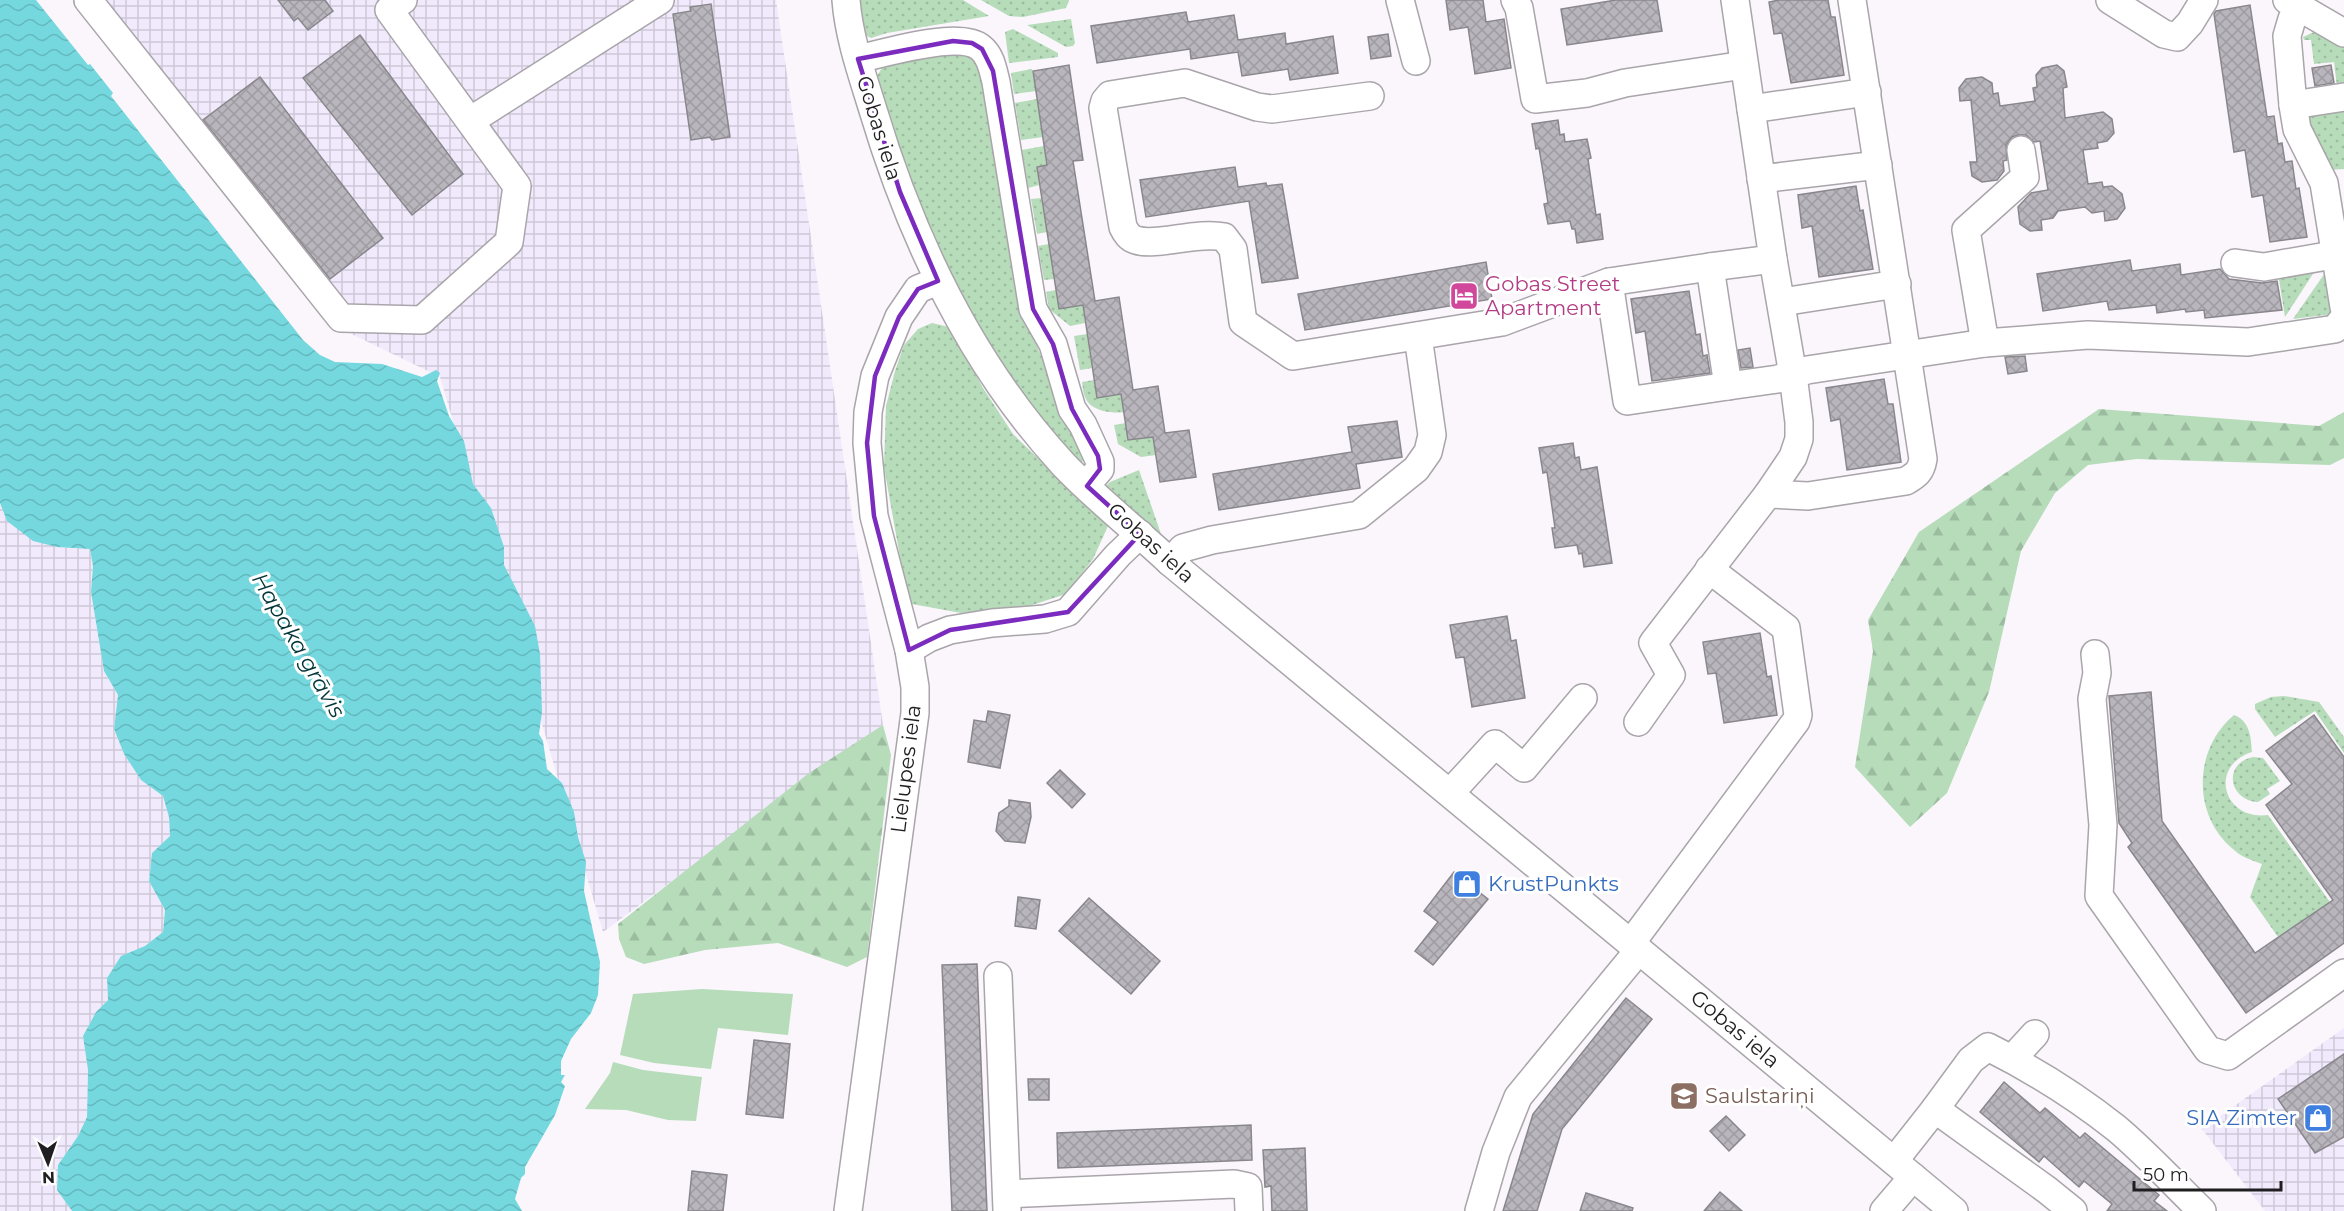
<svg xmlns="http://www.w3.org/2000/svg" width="2344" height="1211" viewBox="0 0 2344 1211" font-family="Montserrat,sans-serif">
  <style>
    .industrial { fill: url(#industrial-grid) }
    .grass { fill: url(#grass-dots) }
    .forest { fill: url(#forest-firs) }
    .green { fill: #b6dcba }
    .water { fill: url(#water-waves) }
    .building { fill: url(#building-cross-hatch); stroke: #89878c; stroke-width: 1.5 }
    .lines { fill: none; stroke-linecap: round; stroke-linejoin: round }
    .minor-casing { stroke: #a9a5aa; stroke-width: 30 }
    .minor { stroke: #fff; stroke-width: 27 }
    .marked { fill: none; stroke: #7b2cbf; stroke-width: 4.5; stroke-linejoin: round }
    .labels { text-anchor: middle; stroke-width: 6; stroke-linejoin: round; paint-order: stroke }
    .street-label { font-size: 21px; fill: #201e20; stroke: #fff }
    .hotel-label { font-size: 21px; fill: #b23c85; stroke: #fff; text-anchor: start }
    .shop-label { font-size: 21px; fill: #366cbe; stroke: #fff; text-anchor: start }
    .education-label { font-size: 21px; fill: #785e54; stroke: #fff; text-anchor: start }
    .water-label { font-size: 22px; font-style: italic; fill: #023538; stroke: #fff }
  </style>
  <defs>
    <pattern id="industrial-grid" width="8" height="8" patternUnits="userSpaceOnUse" patternTransform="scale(1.5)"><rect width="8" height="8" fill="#f1eafc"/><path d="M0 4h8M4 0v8" fill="none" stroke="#cec8d8"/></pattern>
    <pattern id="grass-dots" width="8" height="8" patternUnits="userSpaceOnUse" patternTransform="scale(1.5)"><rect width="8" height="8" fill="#b6dcba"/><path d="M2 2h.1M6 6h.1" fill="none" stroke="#9cbca0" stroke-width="1.8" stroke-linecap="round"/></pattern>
    <pattern id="forest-firs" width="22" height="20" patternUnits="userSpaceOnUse" patternTransform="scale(1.5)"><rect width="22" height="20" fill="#b6dcba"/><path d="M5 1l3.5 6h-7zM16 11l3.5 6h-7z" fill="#9cbca0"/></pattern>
    <pattern id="water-waves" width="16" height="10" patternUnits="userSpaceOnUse" patternTransform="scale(1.5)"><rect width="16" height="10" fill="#74d8de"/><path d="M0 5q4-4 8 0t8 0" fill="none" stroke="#64b9be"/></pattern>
    <pattern id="building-cross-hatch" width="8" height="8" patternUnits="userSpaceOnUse" patternTransform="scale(1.5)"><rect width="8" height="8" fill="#b8b6bc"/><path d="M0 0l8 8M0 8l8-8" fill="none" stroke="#9e9ca1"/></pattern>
  </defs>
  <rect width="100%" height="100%" fill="#faf6fc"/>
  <g class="industrial">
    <polygon points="84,0 776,0 883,725 603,932 440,377 329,323"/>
    <polygon points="0,503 7,521 57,547 90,549 93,566 91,592 104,671 118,695 114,730 124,754 141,780 163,796 169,817 170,836 152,853 149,881 165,910 163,932 145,946 121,957 107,978 108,1000 96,1012 83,1036 88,1070 87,1117 78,1136 58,1165 57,1190 72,1211 0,1211"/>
    <polygon points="2344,1028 2344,1211 2265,1211 2202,1129"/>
  </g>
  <g class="grass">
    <polygon points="858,0 963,0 989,16 887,33 871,38 863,34"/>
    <polygon points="981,0 1069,0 1069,1 1066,8 1023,17 1009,16"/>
    <polygon points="1071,19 1075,43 1073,46 1066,47 1027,25"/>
    <polygon points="1013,29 1058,53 1058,57 1009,63 1005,32"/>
    <polygon points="2314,32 2321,32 2344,44 2344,90 2337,87 2334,62 2314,64 2311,40 2304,40 2303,37"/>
    <polygon points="957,49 982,62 1023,311 1083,461 1080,464 1067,455 989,350 927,230 875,86 877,76 883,66"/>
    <polygon points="1032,69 1036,91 1014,94 1011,73"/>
    <polygon points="1037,99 1043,137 1021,140 1015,103"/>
    <polygon points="2344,105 2344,169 2327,170 2309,134 2305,111"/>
    <polygon points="1044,146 1047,165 1037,167 1039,185 1028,188 1022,150"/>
    <polygon points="1041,198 1047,232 1037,234 1031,199"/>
    <polygon points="1049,244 1054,279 1044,280 1038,246"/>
    <polygon points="2318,266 2285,317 2278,273"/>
    <polygon points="2327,270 2333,314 2293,319"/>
    <polygon points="1056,290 1059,308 1083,305 1085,323 1070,326 1049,309 1046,292"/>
    <polygon points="932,323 949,327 983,388 1013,434 1108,526 1093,559 1066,594 1029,606 961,613 912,604 905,585 884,467 886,406 895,371 904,345 918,329"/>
    <polygon points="1087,334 1092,368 1080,370 1074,336"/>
    <path d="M1094,380L1097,398L1121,394L1124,412C1112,414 1090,411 1085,397C1083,393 1083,387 1082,382Z"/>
    <polygon points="1126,423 1129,440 1153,437 1156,455 1141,457 1118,444 1114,425"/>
    <polygon points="1139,470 1162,537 1156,536 1103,489 1110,482"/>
    <polygon points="2284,696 2319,702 2344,737 2344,753 2315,711 2275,737 2255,709 2255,704 2271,697"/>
    <path d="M2234,715C2250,721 2251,737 2252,752C2208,766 2223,821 2268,815L2330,902L2278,937L2250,897L2262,864C2251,860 2241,857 2233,849C2192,815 2193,749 2234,715Z"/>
    <path d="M2253,757L2263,758L2280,781L2267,789L2270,794L2258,802C2228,800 2223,763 2253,757Z"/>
  </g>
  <g class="forest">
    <polygon points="2099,409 2319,426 2344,412 2344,458 2330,465 2137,459 2088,465 2055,493 2021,551 1989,692 1947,793 1910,827 1855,767 1873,651 1868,620 1919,532"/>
    <polygon points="883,725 891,755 867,957 847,967 778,943 705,950 644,964 626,957 619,939 618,924 809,773"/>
  </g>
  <g class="green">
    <polygon points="702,989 793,994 788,1035 718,1028 711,1069 654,1063 620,1055 633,994"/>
    <polygon points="613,1062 643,1070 702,1077 696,1121 668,1120 626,1110 585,1109 610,1073"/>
  </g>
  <polygon class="water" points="0,0 36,0 88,65 90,64 113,93 111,96 303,340 320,355 335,362 382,364 422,377 436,370 440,373 437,381 449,416 464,441 473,484 491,508 504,547 504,565 535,626 540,654 542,712 539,734 543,741 547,769 562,783 574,812 578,837 586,862 584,891 600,962 598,995 591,1013 571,1039 561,1061 561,1075 565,1075 561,1082 565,1086 555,1115 525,1167 525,1174 521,1178 515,1199 522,1211 72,1211 57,1190 58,1165 78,1136 87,1117 88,1070 83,1036 96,1012 108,1000 107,978 121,956 145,946 163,932 165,910 149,881 152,853 170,836 169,817 163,796 141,780 124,754 114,729 118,695 104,671 91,592 93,566 90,549 57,547 33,541 7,521 0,503"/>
  <g class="building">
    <polygon points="278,0 325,0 333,11 308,30 298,18 294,21"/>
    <polygon points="1446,0 1483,0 1486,22 1504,19 1511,68 1475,74 1468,27 1450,30"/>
    <polygon points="1616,0 1657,0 1662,31 1567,45 1561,9"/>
    <polygon points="1779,0 1828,0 1831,17 1835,17 1844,75 1791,83 1782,33 1774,34 1769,2"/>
    <polygon points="711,4 730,137 712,140 710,137 691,140 673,14 691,11 690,7"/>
    <polygon points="2250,5 2267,117 2274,116 2278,144 2282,143 2285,162 2292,161 2296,189 2299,188 2307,237 2270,242 2263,195 2252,197 2245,150 2234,152 2214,14 2216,11"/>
    <polygon points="1186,12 1188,22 1234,15 1238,40 1285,33 1286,44 1333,36 1338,73 1290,80 1288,69 1242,76 1238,52 1191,59 1190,49 1097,63 1091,26"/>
    <polygon points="1388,34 1391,56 1371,59 1368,37"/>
    <polygon points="360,35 463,174 412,215 303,78"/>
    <polygon points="1069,65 1083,160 1073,161 1095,301 1119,297 1133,390 1158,386 1165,433 1189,430 1196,477 1160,482 1153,437 1128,440 1121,394 1097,398 1083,305 1059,309 1037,167 1047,165 1033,71"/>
    <polygon points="2057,65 2064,71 2067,87 2063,88 2065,118 2103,112 2112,119 2114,133 2107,141 2097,143 2098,148 2083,150 2088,184 2102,182 2103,187 2112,186 2122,194 2125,208 2117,219 2105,221 2104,211 2092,213 2085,207 2058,211 2053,218 2041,220 2042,230 2030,231 2020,224 2018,207 2031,193 2048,190 2040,141 2034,142 2026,135 2018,135 2012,137 2006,145 2007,160 2003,161 2004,171 1997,180 1982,182 1972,176 1970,162 1977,162 1971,100 1960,101 1959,88 1966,79 1982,77 1992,83 1993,94 1998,93 2000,106 2035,101 2033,88 2037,87 2036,75 2042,68"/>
    <polygon points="2331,65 2334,83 2315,86 2312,68"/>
    <polygon points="260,77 383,238 330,279 203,120"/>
    <polygon points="1558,120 1560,135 1564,134 1565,142 1587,139 1591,158 1588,159 1596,215 1600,214 1603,239 1577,243 1575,229 1572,229 1570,221 1548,224 1544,204 1548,203 1539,148 1536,149 1532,124"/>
    <polygon points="1235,167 1238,187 1266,183 1267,186 1282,184 1298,278 1262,283 1249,201 1146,217 1140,180"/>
    <polygon points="1856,186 1860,211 1863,210 1873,269 1819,277 1812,226 1802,228 1798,195"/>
    <polygon points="2130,260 2132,271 2180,264 2181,275 2220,269 2229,279 2262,283 2277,281 2282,310 2205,318 2204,310 2186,312 2185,309 2157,313 2156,305 2109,310 2107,301 2043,311 2037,274"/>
    <polygon points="1486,262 1492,299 1305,330 1298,294"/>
    <polygon points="1689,291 1696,335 1700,334 1703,356 1707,355 1710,373 1652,381 1645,331 1636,333 1631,299"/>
    <polygon points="1750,348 1753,367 1741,368 1738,350"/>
    <polygon points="2025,356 2027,371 2008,374 2005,357"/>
    <polygon points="1884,379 1888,404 1893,404 1901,462 1847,470 1840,419 1831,421 1826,388"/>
    <polygon points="1397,421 1402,457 1356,464 1360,488 1219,510 1213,474 1352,452 1348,427"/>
    <polygon points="1573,443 1575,458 1579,457 1581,470 1597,467 1612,563 1584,567 1582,553 1579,554 1577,545 1555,548 1552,528 1555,528 1547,472 1543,473 1539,448"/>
    <polygon points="1507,616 1511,641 1516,640 1525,698 1472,707 1464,657 1456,658 1450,625"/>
    <polygon points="1760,633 1767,677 1771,676 1777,715 1724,723 1716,673 1708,674 1703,642"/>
    <polygon points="2151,692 2162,821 2255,953 2333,900 2266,805 2292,784 2266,751 2314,715 2344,757 2344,943 2246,1013 2128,847 2132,843 2119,823 2109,696"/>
    <polygon points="988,711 1010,715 1000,768 968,762 974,720 986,722"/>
    <polygon points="1060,770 1085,794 1072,808 1047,783"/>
    <polygon points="1009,800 1030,803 1031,817 1025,843 1005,841 996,831 999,813 1009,806"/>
    <polygon points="1454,872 1488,899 1433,965 1415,951 1438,922 1424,911"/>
    <polygon points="1018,897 1040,900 1036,929 1015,926"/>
    <polygon points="1089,898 1160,961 1131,994 1059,931"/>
    <polygon points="977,964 987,1211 952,1211 942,965"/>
    <polygon points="1626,998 1652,1019 1562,1129 1537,1211 1503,1211 1533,1114"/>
    <polygon points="754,1040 790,1044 783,1118 746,1114"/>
    <polygon points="2344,1054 2344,1137 2315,1153 2278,1099"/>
    <polygon points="1028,1079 1049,1079 1049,1100 1029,1100"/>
    <polygon points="2004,1082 2040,1113 2045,1108 2080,1138 2085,1133 2159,1195 2154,1201 2167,1211 2107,1211 2112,1204 2084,1181 2079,1187 2044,1156 2039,1162 1980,1112"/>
    <polygon points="1726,1116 1745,1135 1729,1151 1710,1131"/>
    <polygon points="1251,1125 1252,1160 1058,1168 1057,1133"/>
    <polygon points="1305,1148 1307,1211 1272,1211 1271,1186 1265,1187 1263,1150"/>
    <polygon points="692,1171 727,1175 723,1211 688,1211"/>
    <polygon points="1720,1192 1742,1211 1704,1211"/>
    <polygon points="1586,1193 1633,1208 1632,1211 1580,1211"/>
  </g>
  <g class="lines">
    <g class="minor-casing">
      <g id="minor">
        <polyline points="88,0 341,318 422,320 509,242 517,186 389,10 403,0"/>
        <path d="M846,0C849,38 862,74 873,110C912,240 970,363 1063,464C1095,498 1136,530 1170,562L1954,1211"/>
        <polyline points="1400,0 1416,61"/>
        <polyline points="1515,0 1519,8 1535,99 1587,93 1625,83 1744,65"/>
        <polyline points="2110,0 2164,34 2177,37 2190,23 2204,0"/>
        <polyline points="2287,0 2344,33"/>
        <polyline points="2299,7 2292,19 2287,36 2293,105 2297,129 2324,183 2344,307"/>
        <path d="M858,59C885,53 960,30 981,48C991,56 993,70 996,82L1033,309L1053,344L1072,409L1083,425L1100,462V469L1086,485"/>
        <path d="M1370,96L1272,109L1257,107L1185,83L1110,95L1105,101L1103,108L1123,227C1126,233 1129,238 1136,240C1156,247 1197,231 1224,237L1233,249L1243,322L1293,356L1502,322L1609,282L1710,267L1728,386L1778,379L1807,370L1985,343L2088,335L2248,342L2335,329L2344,318"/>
        <polyline points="2293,105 2344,97"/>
        <polyline points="1751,109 1867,92"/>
        <polyline points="470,121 660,0"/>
        <polyline points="1761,179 1878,165"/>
        <polyline points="2235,263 2264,267 2344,253"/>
        <polyline points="1710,267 1773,259"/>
        <polyline points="1609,282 1627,401 1728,386"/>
        <polyline points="1782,302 1897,284"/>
        <polyline points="1985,343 1966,230 2025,177 2021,150"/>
        <path d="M1768,494L1808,496L1906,481C1916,475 1921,472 1923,459L1852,0"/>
        <polyline points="1170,562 1183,548 1212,540 1359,515 1416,469 1428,452 1432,435 1418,336"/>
        <polyline points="909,650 929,638 950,630 992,623 1045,619 1068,612 1118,555 1140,534"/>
        <polyline points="2095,654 2097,673 2092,699 2103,825 2099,896 2208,1050 2228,1056 2344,973"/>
        <polyline points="1638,722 1671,675 1653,643 1768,494 1793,457 1799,439 1799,422 1793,375 1773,259 1735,0"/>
        <polyline points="1450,793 1495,744 1524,768 1583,698"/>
        <polyline points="1631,943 1796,721 1798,715 1786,628 1709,569"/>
        <polyline points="998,976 1007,1210"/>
        <polyline points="2012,1059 2035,1034"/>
        <path d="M1935,1109L1971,1060L1988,1047C2032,1069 2077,1097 2116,1128C2146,1153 2174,1184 2202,1211"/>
        <polyline points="1894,1161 1935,1109 2047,1190 2073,1211"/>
        <polyline points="1007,1194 1234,1184 1248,1187 1249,1211"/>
        <polyline points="848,1211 915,713 915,687 909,650 874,516 867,443 868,412 875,376 899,317 918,289 938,281"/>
        <polyline points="1479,1211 1496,1152 1518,1097 1639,950"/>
        <polyline points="1884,1211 1913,1177"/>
      </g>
    </g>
    <use href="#minor" class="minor"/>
  </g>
  <path class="marked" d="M953,41L972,43L982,49L993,71L1033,309L1053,344L1072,409L1098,456L1100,469L1087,486L1140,534L1068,612L950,630L909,650L874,516L867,443L875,376L899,317L918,289L938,281L900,192L858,59Z"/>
  <defs>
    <g id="hotel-square" transform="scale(1.5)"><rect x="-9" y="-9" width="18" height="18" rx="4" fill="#d1479c" stroke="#fff"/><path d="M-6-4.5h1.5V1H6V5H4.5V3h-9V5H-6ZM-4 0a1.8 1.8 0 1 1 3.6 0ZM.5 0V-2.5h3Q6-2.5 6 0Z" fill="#fff"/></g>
    <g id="shop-square" transform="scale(1.5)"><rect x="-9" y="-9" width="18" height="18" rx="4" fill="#3f7fe0" stroke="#fff"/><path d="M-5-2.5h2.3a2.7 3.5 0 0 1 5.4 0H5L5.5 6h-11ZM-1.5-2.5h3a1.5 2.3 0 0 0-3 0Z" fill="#fff"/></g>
    <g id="school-square" transform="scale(1.5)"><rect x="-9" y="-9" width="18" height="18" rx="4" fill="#8d6e63" stroke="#fff"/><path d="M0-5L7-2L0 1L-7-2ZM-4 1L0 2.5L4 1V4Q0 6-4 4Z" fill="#fff"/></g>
  </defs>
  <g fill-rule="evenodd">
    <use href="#hotel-square" x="1464" y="296"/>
    <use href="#shop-square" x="1467" y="884"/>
    <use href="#school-square" x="1684" y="1096"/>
    <use href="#shop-square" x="2318" y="1118"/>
  </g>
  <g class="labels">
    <g class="street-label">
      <text transform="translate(879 128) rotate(73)" y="7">Gobas iela</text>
      <text transform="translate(1151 543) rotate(42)" y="7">Gobas iela</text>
      <text transform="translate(906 769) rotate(-83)" y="7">Lielupes iela</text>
      <text transform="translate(1735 1029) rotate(40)" y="7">Gobas iela</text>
    </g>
    <g class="hotel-label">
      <text x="1485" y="291">Gobas Street<tspan x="1485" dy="24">Apartment</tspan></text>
    </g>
    <g class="shop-label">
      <text x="1488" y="891">KrustPunkts</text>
      <text x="2297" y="1125" text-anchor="end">SIA Zimter</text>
    </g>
    <g class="education-label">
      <text x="1705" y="1103">Saulstariņi</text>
    </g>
    <g class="water-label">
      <text transform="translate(299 645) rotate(60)" y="8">Hapaka grāvis</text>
    </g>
  </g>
  <g transform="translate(48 1163) rotate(178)" stroke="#ffffff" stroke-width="4.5" paint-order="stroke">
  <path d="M0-4.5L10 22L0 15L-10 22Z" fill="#201e20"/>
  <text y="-9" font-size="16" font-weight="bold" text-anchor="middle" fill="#201e20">N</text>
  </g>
  <path d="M2134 1181v9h147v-9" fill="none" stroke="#201e20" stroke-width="3"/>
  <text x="2143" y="1181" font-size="18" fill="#201e20" stroke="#ffffff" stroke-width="4.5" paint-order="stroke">50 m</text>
</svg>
